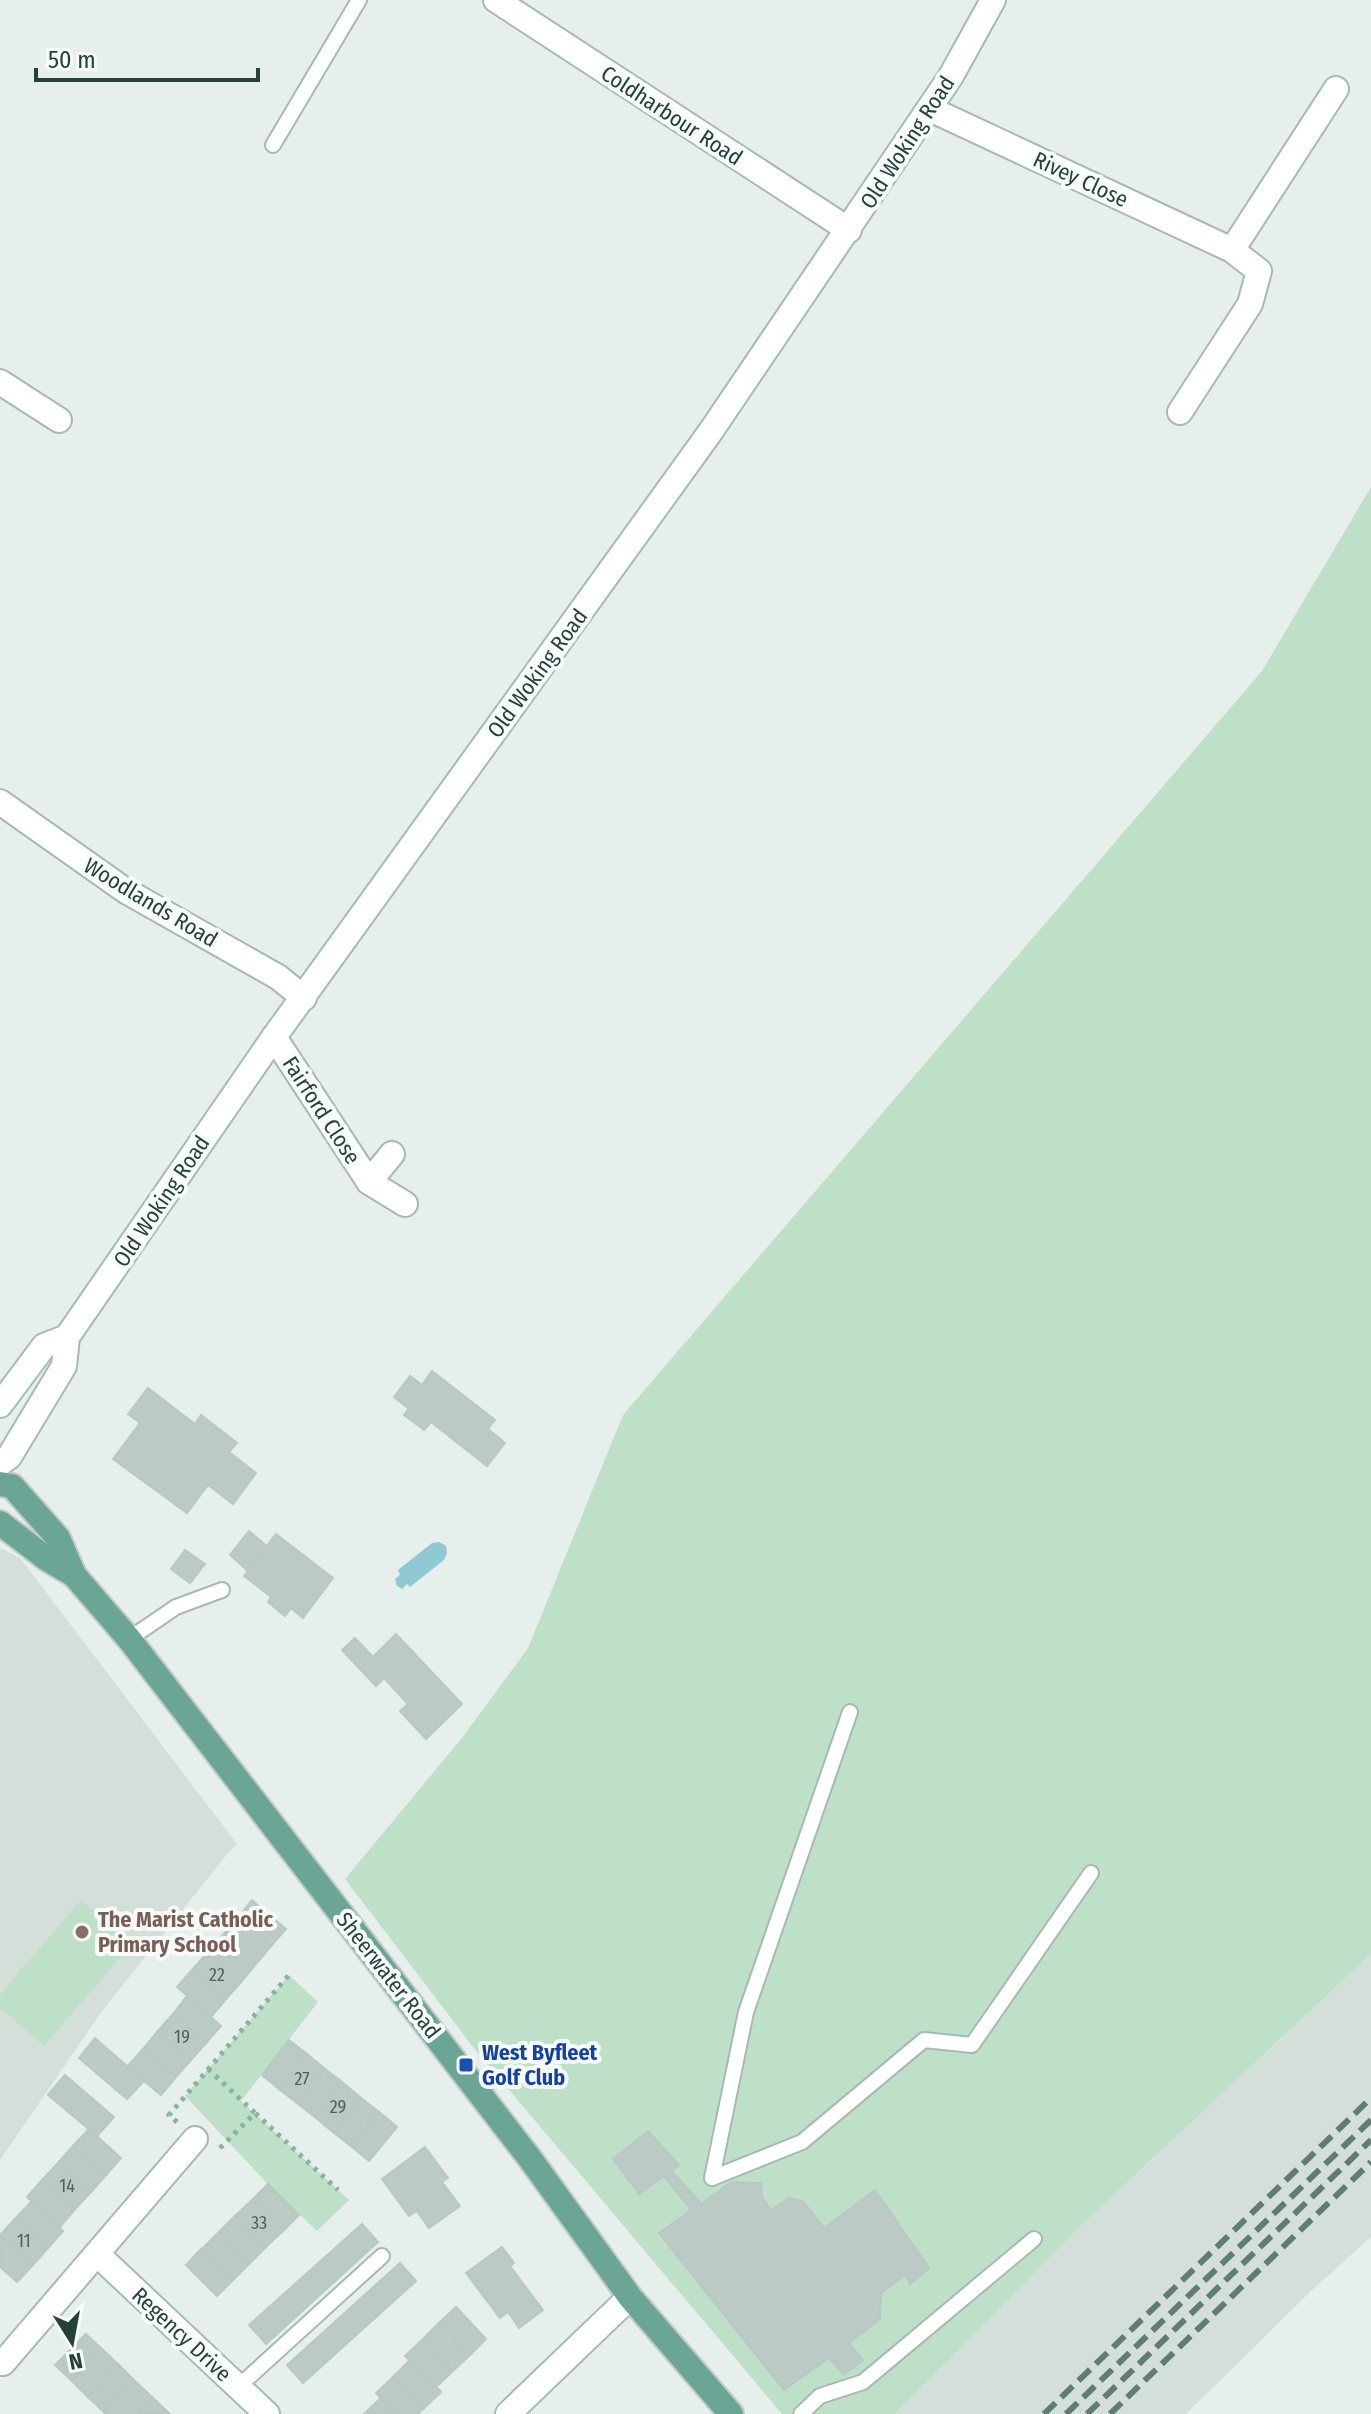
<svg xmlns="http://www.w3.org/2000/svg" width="1371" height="2414" viewBox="0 0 1371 2414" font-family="'Fira Sans Condensed',sans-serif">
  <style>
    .built { fill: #d4dfda }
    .green { fill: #bfe0c8 }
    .water { fill: #8ec9d4 }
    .building { fill: #bbcac4; stroke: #b8c9c2; stroke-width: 2 }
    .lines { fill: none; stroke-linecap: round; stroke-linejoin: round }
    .service-casing { stroke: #a8b8b2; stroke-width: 18 }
    .minor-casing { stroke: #a8b8b2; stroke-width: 28 }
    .tertiary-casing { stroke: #a8b8b2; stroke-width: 28 }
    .secondary-casing { stroke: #a4bbb3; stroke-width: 28 }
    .primary-casing { stroke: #c2cac8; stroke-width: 28 }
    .path { stroke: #86b3a5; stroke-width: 5; stroke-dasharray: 4 6; stroke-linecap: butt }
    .service { stroke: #fff; stroke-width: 14 }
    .minor { stroke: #fff; stroke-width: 24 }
    .tertiary { stroke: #fff; stroke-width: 24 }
    .secondary { stroke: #fff; stroke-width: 24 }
    .primary { stroke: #6aa596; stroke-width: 24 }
    .rail { stroke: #5f7d75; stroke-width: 6; stroke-dasharray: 16 8; stroke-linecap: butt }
    .education-dot { fill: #8d6e63; stroke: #f7fbf9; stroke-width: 3 }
    .transit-dot { fill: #1a4fb4; stroke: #f7fbf9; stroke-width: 3 }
    .labels { text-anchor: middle; stroke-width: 8; stroke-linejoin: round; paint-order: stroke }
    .number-label { font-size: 18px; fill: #4a645c }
    .street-label { font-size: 22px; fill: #24423a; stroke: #f7fbf9 }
    .education-label { font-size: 22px; font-weight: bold; fill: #785e54; stroke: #f7fbf9; text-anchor: start }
    .transit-label { font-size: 22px; font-weight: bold; fill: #164399; stroke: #f7fbf9; text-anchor: start }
  </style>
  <rect width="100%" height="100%" fill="#e6efeb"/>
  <g class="built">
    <polygon points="0,1548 20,1558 237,1844 228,1853 102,2011 0,2160"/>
    <polygon points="1371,1954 1371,2237 1310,2292 1186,2414 895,2414 1084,2223"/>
  </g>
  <g class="green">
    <polygon points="1371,487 1371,1954 1084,2223 895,2414 782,2414 473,2047 345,1879 462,1738 528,1648 623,1415 1262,671"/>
    <polygon points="81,1900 132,1944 44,2046 0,2008 0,1994"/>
    <polygon points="289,1975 318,2002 241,2101 349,2200 317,2231 268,2184 185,2096"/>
  </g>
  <polygon class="water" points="439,1542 446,1546 447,1553 444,1560 410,1587 407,1584 402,1589 397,1586 395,1579 400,1575 398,1570 432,1543"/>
  <g class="building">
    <polygon points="432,1371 495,1420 488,1429 505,1443 487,1466 431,1422 424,1430 404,1415 409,1409 394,1397 410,1376 422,1385"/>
    <polygon points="148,1388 195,1424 201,1415 237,1443 229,1452 256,1473 233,1504 208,1485 187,1513 113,1459 140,1423 128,1414"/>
    <polygon points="249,1531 268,1547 248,1571 230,1555"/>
    <polygon points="276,1534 333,1578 303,1618 291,1608 285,1616 268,1602 271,1597 244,1576"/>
    <polygon points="185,1550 205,1564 190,1583 171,1569"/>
    <polygon points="396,1634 462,1704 426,1739 400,1711 408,1704 384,1678 376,1686 342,1650 355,1638 373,1657"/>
    <polygon points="252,1900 286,1929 271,1946 238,1918"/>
    <polygon points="238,1918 271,1946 256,1964 223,1935"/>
    <polygon points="223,1935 256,1964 242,1981 208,1952"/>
    <polygon points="208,1952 242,1981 226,1999 192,1970"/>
    <polygon points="192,1970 226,1999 211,2017 177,1987"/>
    <polygon points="187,1996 221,2026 206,2043 173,2014"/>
    <polygon points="173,2014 206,2043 191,2060 157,2032"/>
    <polygon points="157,2032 191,2060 176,2077 143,2049"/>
    <polygon points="95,2038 144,2081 127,2099 79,2058"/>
    <polygon points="289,2040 307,2054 279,2089 262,2075"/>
    <polygon points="143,2049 176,2077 161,2095 127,2067"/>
    <polygon points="307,2054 325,2069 297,2103 279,2089"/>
    <polygon points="325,2069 342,2082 315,2117 297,2103"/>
    <polygon points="65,2075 114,2117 97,2136 48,2095"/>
    <polygon points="342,2082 361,2098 333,2132 315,2117"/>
    <polygon points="361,2098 379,2112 351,2146 333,2132"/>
    <polygon points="379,2112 397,2127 369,2161 351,2146"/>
    <polygon points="89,2129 121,2158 106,2175 73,2146"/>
    <polygon points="648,2131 679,2165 671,2170 701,2204 731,2182 761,2183 762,2197 771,2210 789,2198 803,2201 824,2228 875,2190 929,2268 910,2284 905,2275 881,2293 880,2319 849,2343 863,2360 844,2375 829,2358 784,2390 659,2233 691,2210 664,2176 639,2194 613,2159"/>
    <polygon points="73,2146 106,2175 91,2192 58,2163"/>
    <polygon points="425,2147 448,2178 442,2182 460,2206 429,2228 417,2211 409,2216 382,2179"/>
    <polygon points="58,2163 91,2192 75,2209 42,2180"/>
    <polygon points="42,2180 75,2209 60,2227 27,2197"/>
    <polygon points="268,2184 299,2215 283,2231 252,2200"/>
    <polygon points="252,2200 283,2231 266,2247 235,2216"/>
    <polygon points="31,2202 63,2231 48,2248 15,2219"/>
    <polygon points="235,2216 266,2247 250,2263 219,2232"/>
    <polygon points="15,2219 48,2248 33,2265 0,2235"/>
    <polygon points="362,2224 378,2242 266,2344 249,2325"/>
    <polygon points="219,2232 250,2263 233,2280 203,2248"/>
    <polygon points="0,2235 33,2265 17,2282 0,2267"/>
    <polygon points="502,2247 514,2263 510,2266 543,2310 519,2328 508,2312 500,2318 466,2273"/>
    <polygon points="202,2248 233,2280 217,2296 186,2265"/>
    <polygon points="400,2263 416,2281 303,2383 287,2365"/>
    <polygon points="456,2307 486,2339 470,2355 439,2323"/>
    <polygon points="439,2323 470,2355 453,2371 423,2339"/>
    <polygon points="86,2334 102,2349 72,2381 55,2365"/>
    <polygon points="423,2339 453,2371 436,2387 405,2356"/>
    <polygon points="102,2349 119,2365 88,2397 72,2381"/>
    <polygon points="410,2360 441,2392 424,2408 393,2377"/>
    <polygon points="119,2365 135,2381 104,2412 88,2397"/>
    <polygon points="393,2377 424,2408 418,2414 396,2414 376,2393"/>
    <polygon points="135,2381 152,2397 136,2414 106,2414 104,2412"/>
    <polygon points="152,2397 169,2413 136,2414"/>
    <polygon points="381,2398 396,2414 364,2414"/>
  </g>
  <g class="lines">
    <g class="service-casing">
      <g id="service">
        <polyline points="273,145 359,0"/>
        <polyline points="129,1639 176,1607 222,1590"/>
        <polyline points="712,2178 802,2142 924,2040 972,2045 1091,1873"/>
        <polyline points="712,2178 746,2012 850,1712"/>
        <polyline points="238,2387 382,2256"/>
        <polyline points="801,2414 820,2396 863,2382 1034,2239"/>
      </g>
    </g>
    <g class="minor-casing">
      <g id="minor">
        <polyline points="930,109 1232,250 1336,89"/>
        <polyline points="0,382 59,420"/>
        <polyline points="1180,412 1250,304 1259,271 1232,250"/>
        <polyline points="0,802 126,891 278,977 304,998"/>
        <polyline points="274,1037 369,1182 405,1204"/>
        <polyline points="369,1182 392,1154"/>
        <polyline points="97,2254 267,2414"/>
        <polyline points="3,2363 195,2139"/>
        <polyline points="508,2414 630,2297"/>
      </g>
    </g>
    <g class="tertiary-casing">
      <polyline id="tertiary" points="496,0 849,230"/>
    </g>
    <g class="secondary-casing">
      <g id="secondary">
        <polyline points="0,1405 44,1346 67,1337"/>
        <polyline points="0,1463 9,1457 64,1366 67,1337 274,1037 711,431 951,76 993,0"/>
      </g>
    </g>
    <g class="primary-casing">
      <g id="primary">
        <polyline points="0,1484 12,1486 58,1538 74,1575 129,1639 531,2160 630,2297 731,2414"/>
        <polyline points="0,1523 47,1559 74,1575"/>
      </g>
    </g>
    <g class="path">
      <polyline points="208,2069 255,2113"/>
      <polyline points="177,2122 169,2115 289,1975"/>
      <polyline points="220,2148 255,2113 338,2190"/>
    </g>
    <use href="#service" class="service"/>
    <use href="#minor" class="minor"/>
    <use href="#tertiary" class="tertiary"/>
    <use href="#secondary" class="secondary"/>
    <use href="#primary" class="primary"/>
    <g class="rail">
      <polyline points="1044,2414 1371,2098"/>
      <polyline points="1066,2414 1371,2120"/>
      <polyline points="1087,2414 1371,2140"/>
      <polyline points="1110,2414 1371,2162"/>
    </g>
  </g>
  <circle class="education-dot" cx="82" cy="1932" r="8"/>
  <rect class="transit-dot" x="458" y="2057" width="16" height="16" rx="4"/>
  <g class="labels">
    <g class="number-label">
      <text x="217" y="1981">22</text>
      <text x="182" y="2043">19</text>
      <text x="302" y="2085">27</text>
      <text x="338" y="2113">29</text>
      <text x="67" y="2192">14</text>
      <text x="259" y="2229">33</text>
      <text x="24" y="2247">11</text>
    </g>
    <g class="street-label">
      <text transform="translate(672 115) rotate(33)" y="8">Coldharbour Road</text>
      <text transform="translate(907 142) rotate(-57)" y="8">Old Woking Road</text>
      <text transform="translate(1081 179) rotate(25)" y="8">Rivey Close</text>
      <text transform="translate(537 673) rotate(-54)" y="8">Old Woking Road</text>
      <text transform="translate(151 902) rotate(31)" y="8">Woodlands Road</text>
      <text transform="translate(322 1110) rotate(57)" y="8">Fairford Close</text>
      <text transform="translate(161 1201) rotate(-56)" y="8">Old Woking Road</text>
      <text transform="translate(389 1975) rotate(52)" y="8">Sheerwater Road</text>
      <text transform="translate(182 2334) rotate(43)" y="8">Regency Drive</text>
    </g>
    <g class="education-label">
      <text x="98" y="1927">The Marist Catholic<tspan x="98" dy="25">Primary School</tspan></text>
    </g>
    <g class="transit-label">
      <text x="482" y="2060">West Byfleet<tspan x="482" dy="25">Golf Club</tspan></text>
    </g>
  </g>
  <g transform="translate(72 2342) rotate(169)" stroke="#f7fbf9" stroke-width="6" paint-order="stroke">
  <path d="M0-6L14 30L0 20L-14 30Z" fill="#24423a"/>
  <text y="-12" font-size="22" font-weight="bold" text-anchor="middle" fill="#24423a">N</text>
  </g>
  <path d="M36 68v12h222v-12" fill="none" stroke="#24423a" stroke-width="4"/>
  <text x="48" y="68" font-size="24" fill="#24423a" stroke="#f7fbf9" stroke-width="6" paint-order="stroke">50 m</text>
</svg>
